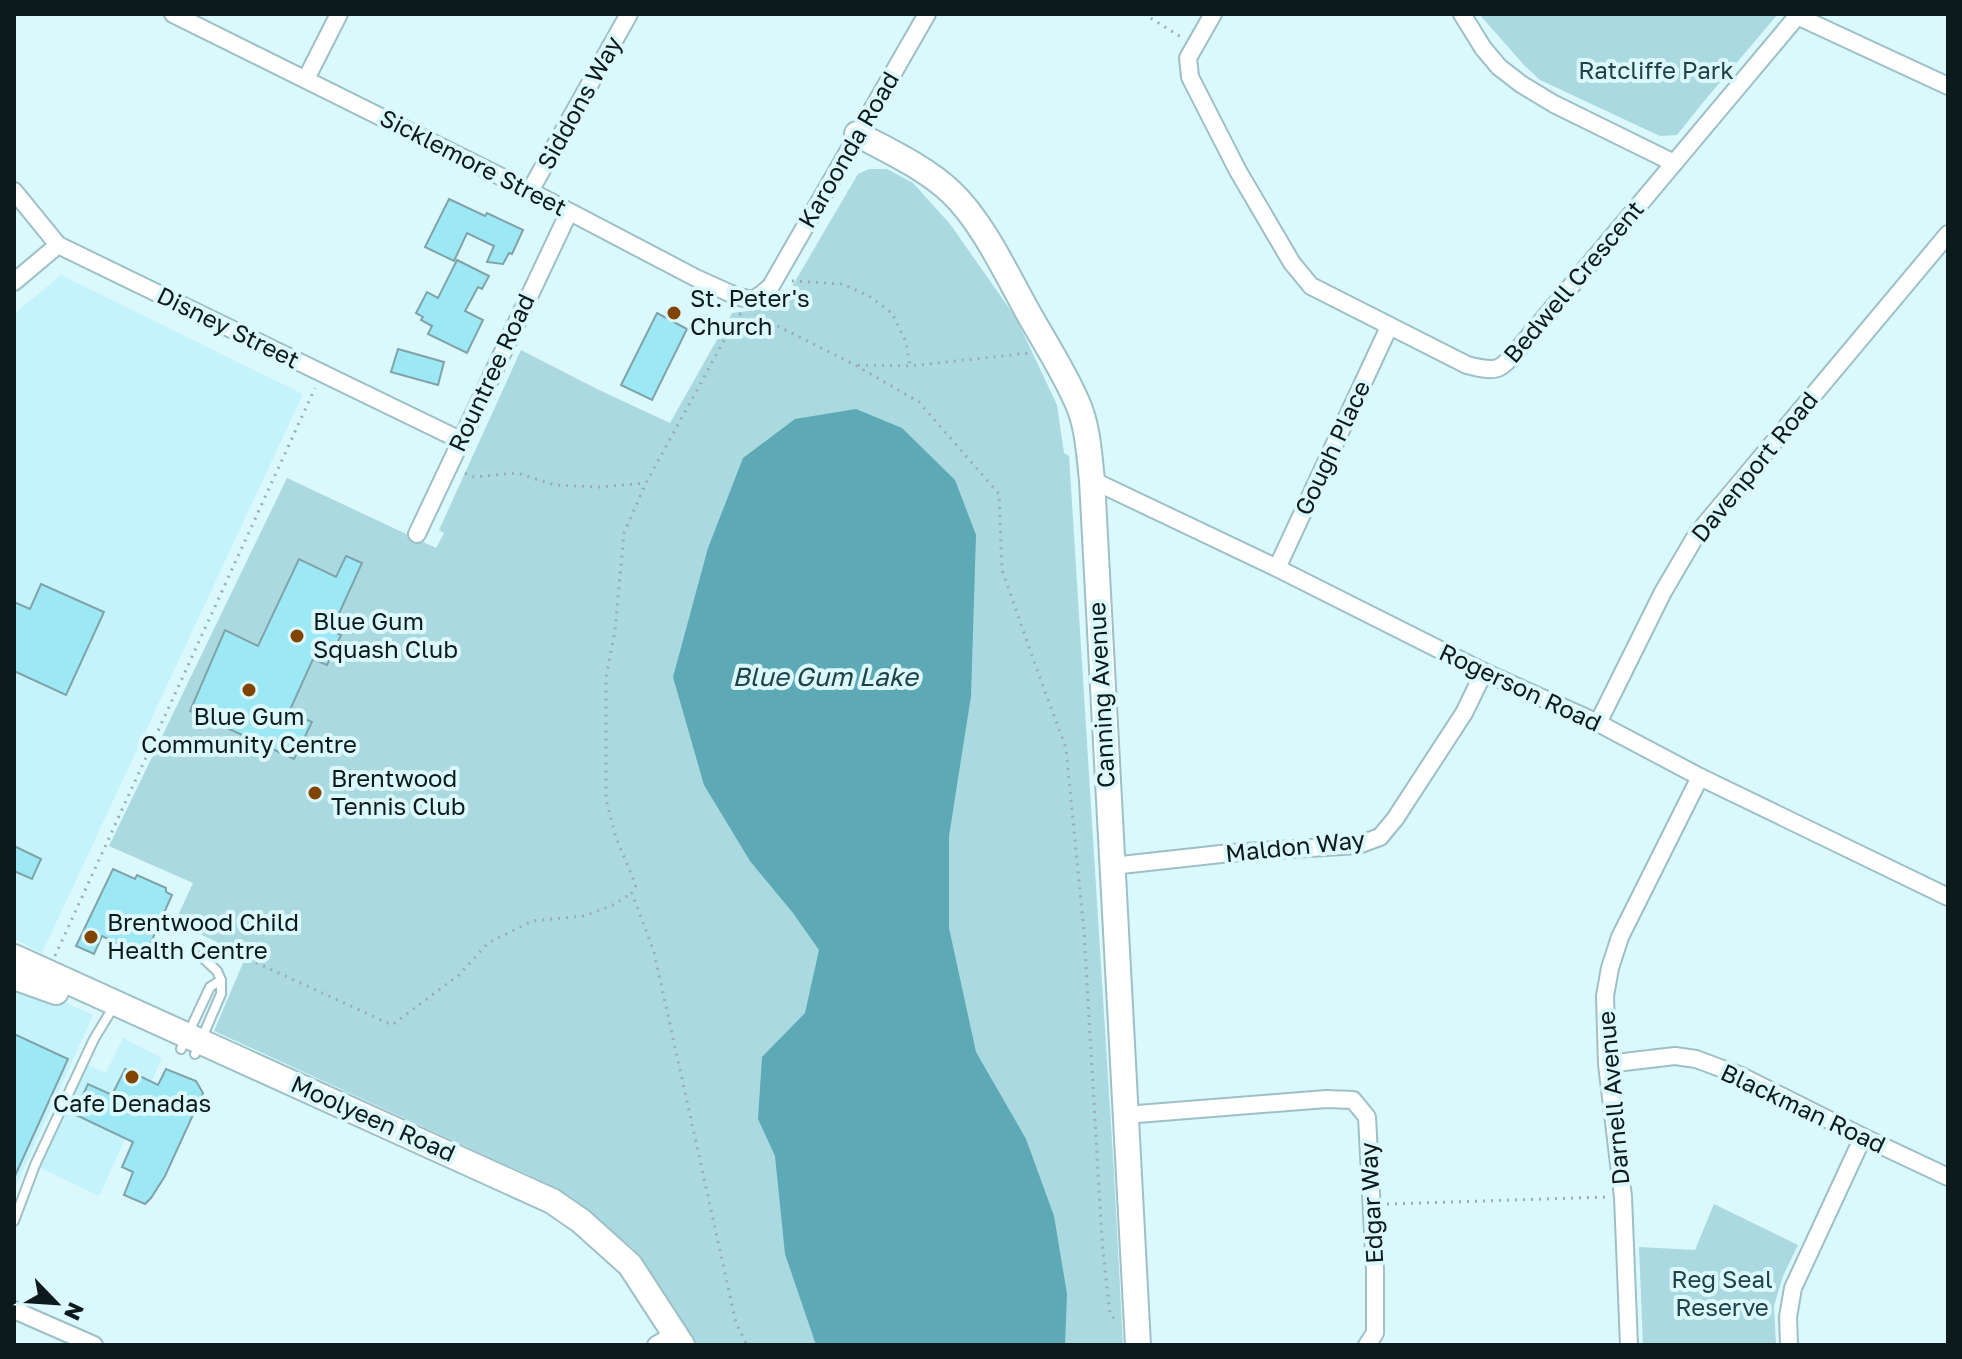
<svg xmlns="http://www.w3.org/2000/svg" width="1962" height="1359" viewBox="0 0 1962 1359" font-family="'Golos Text',sans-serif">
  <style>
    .built { fill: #c4f3fb }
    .green { fill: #aad9e0 }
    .water { fill: #5da9b5 }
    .building { fill: #9ce9f5; stroke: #80a3a9; stroke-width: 2 }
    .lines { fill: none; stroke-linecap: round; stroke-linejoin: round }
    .lane-casing { stroke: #9dc0c6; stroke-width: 12 }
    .street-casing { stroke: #9dc0c6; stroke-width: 20 }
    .secondary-casing { stroke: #9dc0c6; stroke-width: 28 }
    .path { stroke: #96afb3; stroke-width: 3; stroke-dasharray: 2 6; stroke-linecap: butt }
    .lane { stroke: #fff; stroke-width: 8 }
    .street { stroke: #fff; stroke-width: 16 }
    .secondary { stroke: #fff; stroke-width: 24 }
    .poi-dot { fill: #824501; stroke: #dbf8fd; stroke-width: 3 }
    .labels { text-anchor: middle; stroke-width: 8; stroke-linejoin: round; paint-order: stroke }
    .park-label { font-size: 24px; fill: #1d4248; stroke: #dbf8fd }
    .street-label { font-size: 24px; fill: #0c1a1c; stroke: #dbf8fd }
    .poi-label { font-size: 24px; fill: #0c1a1c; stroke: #dbf8fd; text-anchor: start }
    .water-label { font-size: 26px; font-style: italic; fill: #1d4247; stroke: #dbf8fd }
  </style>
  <rect width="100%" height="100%" fill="#dbf8fd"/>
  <g class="built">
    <polygon points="61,275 303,394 42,953 14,939 14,314"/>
    <polygon points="14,982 21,983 93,1015 14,1190"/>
    <polygon points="123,1038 162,1058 99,1196 32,1164 80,1061 106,1073"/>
  </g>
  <g class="green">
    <polygon points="1479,14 1778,14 1705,100 1677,135 1660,136 1540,80 1524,65"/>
    <polygon points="869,169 887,169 913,183 950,224 1016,318 1057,405 1064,453 1069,456 1114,1173 1123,1345 693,1345 634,1249 557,1188 214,1031 246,956 175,922 193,883 109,846 287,478 436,548 444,533 439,530 521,350 597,389 670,423 732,313 773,308 787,295 858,174"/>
    <polygon points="1714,1204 1798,1245 1783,1276 1774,1306 1776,1345 1643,1345 1639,1247 1695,1250"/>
  </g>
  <polygon class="water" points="856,409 902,428 955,480 976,535 971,696 949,836 949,928 976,1052 1026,1139 1054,1216 1067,1294 1065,1345 816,1345 785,1254 775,1156 758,1119 762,1057 805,1013 819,950 793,913 750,861 704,785 673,677 708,548 743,458 795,419"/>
  <g class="building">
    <polygon points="449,199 485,216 487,213 523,230 512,254 509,253 503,264 487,262 494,246 467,233 454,261 425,247"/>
    <polygon points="457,260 489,276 482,289 478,287 465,311 483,320 467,353 428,334 432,326 421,320 423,317 416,313 427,292 438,298"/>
    <polygon points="657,313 687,329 652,400 621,385"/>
    <polygon points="398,349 444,362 438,385 391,372"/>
    <polygon points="346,556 362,563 331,631 341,635 327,665 313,659 289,712 312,722 294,759 190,711 225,630 258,646 299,559 336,577"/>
    <polygon points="41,584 104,612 66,695 14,671 14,602 30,609"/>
    <polygon points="14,846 41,859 32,879 14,871"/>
    <polygon points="113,869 135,879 137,875 166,888 166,892 172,895 145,956 102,936 94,954 76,946"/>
    <polygon points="14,1034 68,1059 14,1178"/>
    <polygon points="125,1069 158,1085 166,1069 196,1081 203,1093 165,1176 151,1198 145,1204 124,1195 133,1172 122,1167 133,1142 74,1114 88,1084 112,1095"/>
  </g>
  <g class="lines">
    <g class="lane-casing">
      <g id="lane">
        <polyline points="181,1049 210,987 221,980"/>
        <polyline points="195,1054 221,994 221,980 217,971 201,956"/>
        <polyline points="14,1221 35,1165 94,1039 114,1006"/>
      </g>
    </g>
    <g class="street-casing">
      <g id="street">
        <polyline points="173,14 530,191 696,278 736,296 748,299 754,299 762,294 771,286 927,14"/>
        <path d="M1213,14L1188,58L1190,77L1238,171L1292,263L1311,286L1467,365C1499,373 1499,371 1520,347L1799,14"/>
        <polyline points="1462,14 1483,48 1499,67 1521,84 1554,104 1674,163"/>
        <polyline points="1797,16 1948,86"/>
        <polyline points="306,79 339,14"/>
        <polyline points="14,191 58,245 460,440"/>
        <polyline points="530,191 629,14"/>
        <polyline points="14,282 58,245"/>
        <polyline points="1092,480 1277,568 1484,672 1598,723 1700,777 1948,897"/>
        <polyline points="417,534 569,212"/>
        <polyline points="1277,568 1389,327"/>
        <polyline points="1598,723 1663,592 1697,534 1948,234"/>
        <polyline points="1112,866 1230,853 1358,845 1380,837 1395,819 1464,713 1484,672"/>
        <polyline points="1607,1064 1675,1056 1696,1059 1739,1075 1863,1137 1948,1177"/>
        <polyline points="1125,1115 1326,1099 1353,1100 1367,1117 1375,1270 1375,1333 1367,1345"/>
        <polyline points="14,1310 94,1345"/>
        <polyline points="656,1345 676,1333"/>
        <polyline points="1629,1345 1623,1197 1607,1064 1605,996 1610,968 1620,937 1700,777"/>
        <polyline points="1789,1345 1788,1317 1793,1288 1863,1137"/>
      </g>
    </g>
    <g class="secondary-casing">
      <g id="secondary">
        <path d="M857,134C889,151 924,167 951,192C983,222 1008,277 1030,316C1046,344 1064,372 1077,402C1088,426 1089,454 1092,480L1138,1345"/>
        <polyline points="14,957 552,1201 581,1221 630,1265 682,1345"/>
        <polyline points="14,977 56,992"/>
      </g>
    </g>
    <g class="path">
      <polyline points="1144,14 1181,37"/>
      <polyline points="792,281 842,284 869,296 892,313 906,342 910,366"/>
      <polyline points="741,314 738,315 646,483 624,533 615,630 606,677 606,799 616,838 636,885 632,893 654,952 736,1323 747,1345"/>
      <polyline points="756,315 855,365 919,402 999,494 1002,570 1036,667 1066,748 1084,932 1102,1240 1110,1315 1117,1320"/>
      <polyline points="858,365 910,366 1029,353"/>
      <polyline points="465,473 474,477 517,473 555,485 600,487 646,483"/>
      <polyline points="212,951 222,947 392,1025 459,975 488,943 532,921 584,916 613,905 632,893"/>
      <polyline points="55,956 315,388"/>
      <polyline points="1387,1204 1607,1197"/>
    </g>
    <use href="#lane" class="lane"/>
    <use href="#street" class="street"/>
    <use href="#secondary" class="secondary"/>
  </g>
  <g class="poi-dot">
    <circle cx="674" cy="313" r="8"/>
    <circle cx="297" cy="636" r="8"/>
    <circle cx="249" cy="690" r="8"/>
    <circle cx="315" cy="793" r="8"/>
    <circle cx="91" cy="937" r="8"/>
    <circle cx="132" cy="1077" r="8"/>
  </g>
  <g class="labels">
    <g class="park-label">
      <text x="1656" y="79">Ratcliffe Park</text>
      <text x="1722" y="1288">Reg Seal<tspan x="1722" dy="28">Reserve</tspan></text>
    </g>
    <g class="street-label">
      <text transform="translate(580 103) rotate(-61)" y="8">Siddons Way</text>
      <text transform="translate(849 150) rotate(-60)" y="8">Karoonda Road</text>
      <text transform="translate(473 163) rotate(27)" y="8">Sicklemore Street</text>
      <text transform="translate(1574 282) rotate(-50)" y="8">Bedwell Crescent</text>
      <text transform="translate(228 328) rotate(26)" y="8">Disney Street</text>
      <text transform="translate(492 373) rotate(-65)" y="8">Rountree Road</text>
      <text transform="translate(1333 448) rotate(-65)" y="8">Gough Place</text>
      <text transform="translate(1755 467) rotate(-51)" y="8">Davenport Road</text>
      <text transform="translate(1520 688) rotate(25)" y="8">Rogerson Road</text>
      <text transform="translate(1102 695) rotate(-93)" y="8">Canning Avenue</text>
      <text transform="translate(1295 847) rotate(-6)" y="8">Maldon Way</text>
      <text transform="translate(1614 1098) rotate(-95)" y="8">Darnell Avenue</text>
      <text transform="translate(1803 1109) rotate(25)" y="8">Blackman Road</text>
      <text transform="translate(373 1119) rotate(24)" y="8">Moolyeen Road</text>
      <text transform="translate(1372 1203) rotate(-93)" y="8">Edgar Way</text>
    </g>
    <g class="poi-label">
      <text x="690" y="307">St. Peter's<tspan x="690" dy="28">Church</tspan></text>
      <text x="313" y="630">Blue Gum<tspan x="313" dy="28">Squash Club</tspan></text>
      <text x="249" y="725" text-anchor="middle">Blue Gum<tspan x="249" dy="28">Community Centre</tspan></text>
      <text x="331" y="787">Brentwood<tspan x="331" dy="28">Tennis Club</tspan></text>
      <text x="107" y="931">Brentwood Child<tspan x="107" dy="28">Health Centre</tspan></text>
      <text x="132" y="1112" text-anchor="middle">Cafe Denadas</text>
    </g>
    <g class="water-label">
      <text x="825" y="686">Blue Gum Lake</text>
    </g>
  </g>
  <rect width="1962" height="1359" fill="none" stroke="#0c1a1c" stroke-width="32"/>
  <g transform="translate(56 1303) rotate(115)" stroke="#dbf8fd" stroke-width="6" paint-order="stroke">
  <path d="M0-6L14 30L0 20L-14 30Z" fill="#0c1a1c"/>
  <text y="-12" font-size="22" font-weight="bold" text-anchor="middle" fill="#0c1a1c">N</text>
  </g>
</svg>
